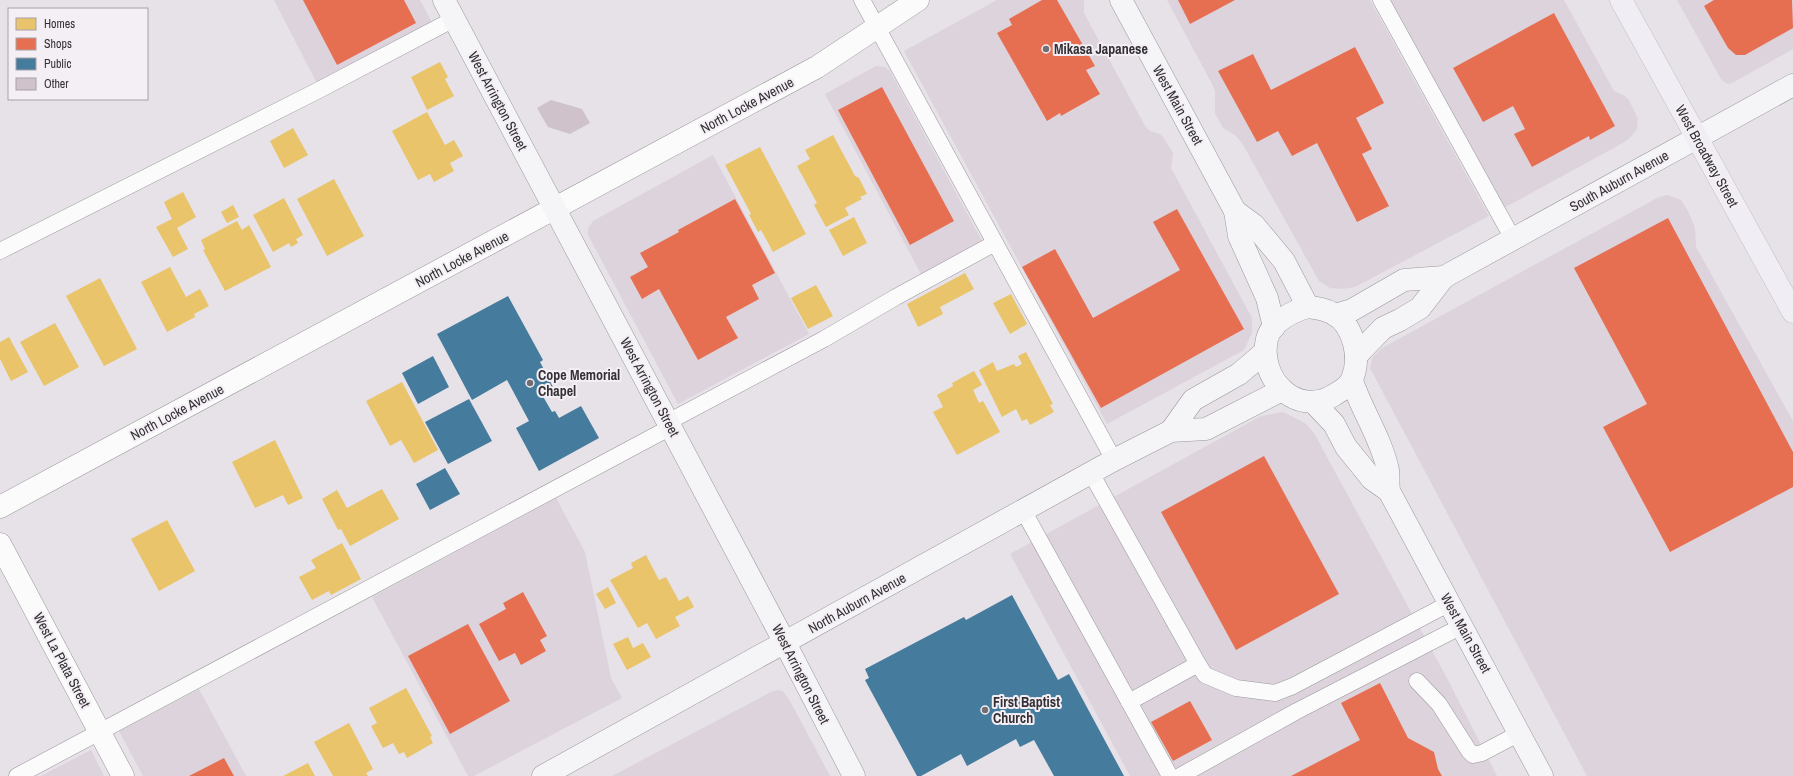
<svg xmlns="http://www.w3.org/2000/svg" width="1793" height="776" viewBox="0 0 1793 776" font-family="'Archivo Narrow',sans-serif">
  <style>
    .built { fill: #dcd3dd }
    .homes { fill: #e9c46a }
    .shops { fill: #e76f51 }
    .public { fill: #457b9d }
    .building { fill: #d0c2ca }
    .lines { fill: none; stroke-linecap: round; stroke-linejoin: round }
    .lane-casing { stroke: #9a979b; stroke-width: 17 }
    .street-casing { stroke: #9a979b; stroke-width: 23 }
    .secondary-casing { stroke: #9a979b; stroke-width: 23 }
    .primary-casing { stroke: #c2c0c2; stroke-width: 23 }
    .lane { stroke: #fbfbfb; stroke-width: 16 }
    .street { stroke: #fbfbfb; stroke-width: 22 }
    .secondary { stroke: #f5f5f7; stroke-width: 22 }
    .primary { stroke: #f0eef4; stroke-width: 22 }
    .poi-dot { fill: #726f73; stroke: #f4eef5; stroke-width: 1.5 }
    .labels { text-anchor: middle; stroke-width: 4; stroke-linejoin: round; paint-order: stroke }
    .poi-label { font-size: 14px; font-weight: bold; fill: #333134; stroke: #f4eef5; text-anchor: start }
    .street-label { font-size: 14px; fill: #333134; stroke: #f4eef5 }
  </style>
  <rect width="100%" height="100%" fill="#e6e2e7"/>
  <g class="built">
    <polygon points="274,0 420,0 439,36 323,95"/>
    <polygon points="997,0 1084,0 1084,13 1145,126 1150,131 1160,134 1163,137 1173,153 1171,168 1252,318 1252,333 1244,350 1107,424 904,51"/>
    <polygon points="1167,0 1370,0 1489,216 1355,287 1342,289 1330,288 1319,281 1242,143 1235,135 1223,128 1215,113 1215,91 1211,82"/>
    <polygon points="1387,0 1564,0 1614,91 1625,96 1629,100 1638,119 1637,129 1630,138 1621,144 1502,209"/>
    <polygon points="1677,0 1793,0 1793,49 1734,82 1729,84 1724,82 1721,79"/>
    <polygon points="876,66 884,67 890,71 982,241 921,274 825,94"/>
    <polygon points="713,155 809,334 678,404 588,235 588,228 593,221"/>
    <polygon points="1667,195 1681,200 1688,211 1695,228 1696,247 1793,421 1793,776 1587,776 1370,368 1373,357 1382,348 1659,197"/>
    <polygon points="1283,412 1305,423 1314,433 1448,680 1497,776 1130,776 1010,554 1261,416"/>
    <polygon points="556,498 585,552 611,678 622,698 474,776 468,776 372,597"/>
    <polygon points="199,689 246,776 143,776 119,731"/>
    <polygon points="778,690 783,691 790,701 830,776 612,776 773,691"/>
    <polygon points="91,750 104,776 41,776"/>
  </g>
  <g class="homes">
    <polygon points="440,62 448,77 445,79 454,96 427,110 411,77"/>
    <polygon points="427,112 445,145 454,140 463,156 450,163 454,171 434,182 430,174 418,180 392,131"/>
    <polygon points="293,128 308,155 284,168 270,141"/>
    <polygon points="833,135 855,176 859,178 867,194 860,197 862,199 845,208 849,215 826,227 814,205 817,203 797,166 810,159 805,150"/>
    <polygon points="760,147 806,234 773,252 761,230 758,232 749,215 751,214 725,165"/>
    <polygon points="334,179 364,236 327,256 297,199"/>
    <polygon points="183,192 196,217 177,228 188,249 173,257 156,227 172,219 164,202"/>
    <polygon points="284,198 303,235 296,239 298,243 291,247 289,243 273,252 253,215"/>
    <polygon points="233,205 239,217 227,223 221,212"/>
    <polygon points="854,217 867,243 843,256 829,230"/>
    <polygon points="237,221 242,230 249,225 271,267 225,291 203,250 205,249 201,240"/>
    <polygon points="170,267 186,297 200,289 209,306 194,314 195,317 167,332 141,282"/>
    <polygon points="965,273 974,289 940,307 943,314 918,327 907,304"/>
    <polygon points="100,278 137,349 104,366 66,296"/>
    <polygon points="816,285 833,316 808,329 791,298"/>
    <polygon points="1011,294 1027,324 1010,334 993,303"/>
    <polygon points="55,323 79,367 44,386 20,342"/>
    <polygon points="9,337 28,372 11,381 0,359 0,342"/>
    <polygon points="1026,352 1053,404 1050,405 1054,412 1030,425 1027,419 1022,421 1016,409 1002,417 979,370 993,362 997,371 1014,364 1016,367 1022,364 1018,356"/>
    <polygon points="974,371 982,385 973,390 979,403 983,401 1000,432 957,455 933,412 943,407 937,395 953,386 952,383"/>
    <polygon points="402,382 438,450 414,463 401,440 390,446 366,401"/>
    <polygon points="275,440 303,498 288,505 283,495 255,508 232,462"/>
    <polygon points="382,489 399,519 350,546 341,529 338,530 322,499 337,490 347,508"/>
    <polygon points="167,520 195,571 159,591 131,539"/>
    <polygon points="342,543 361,579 331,595 329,591 312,600 299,577 316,568 311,560"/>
    <polygon points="646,555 659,580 666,577 679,601 688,596 694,607 675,617 680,626 656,639 647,623 638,628 610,580 633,568 631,563"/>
    <polygon points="608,587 616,603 605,609 596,594"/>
    <polygon points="628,637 633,648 643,643 651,657 627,670 613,644"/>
    <polygon points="406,688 432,736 430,737 433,743 407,758 404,752 399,754 393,743 383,748 371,726 377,723 369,708"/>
    <polygon points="349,723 373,769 366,773 368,776 333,776 314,742"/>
    <polygon points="308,763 315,776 283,776"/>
  </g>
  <g class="shops">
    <polygon points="303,0 404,0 416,23 337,65"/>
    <polygon points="1042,0 1057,0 1095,66 1086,70 1100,94 1061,116 1060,113 1047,121 997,33 1012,25 1009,19"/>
    <polygon points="1178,0 1235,0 1190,24"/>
    <polygon points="1714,0 1792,0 1793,28 1745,55 1736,55 1728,48 1704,6"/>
    <polygon points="1554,13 1615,126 1590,140 1589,136 1532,167 1514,134 1525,129 1513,106 1483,122 1453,68"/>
    <polygon points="1355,47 1384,103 1356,118 1372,149 1362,154 1389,206 1357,222 1317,143 1292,156 1278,131 1257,142 1218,71 1253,54 1271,90"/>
    <polygon points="882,87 954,221 910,245 838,110"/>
    <polygon points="735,199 775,273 752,285 759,299 726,317 738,338 698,360 659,289 642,299 630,277 648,267 640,253 679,232 678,230"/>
    <polygon points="1177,209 1244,329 1101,408 1022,267 1055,249 1093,318 1180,270 1153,222"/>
    <polygon points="1668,218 1793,452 1793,487 1670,552 1603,427 1647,404 1574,268"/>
    <polygon points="1264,456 1339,594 1236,650 1161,512"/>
    <polygon points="523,592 547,636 540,640 546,651 521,665 515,653 499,661 479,624 506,609 503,603"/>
    <polygon points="468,624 510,701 450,734 408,656"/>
    <polygon points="1380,683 1408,738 1434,752 1438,769 1442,776 1291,776 1360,740 1341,703"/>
    <polygon points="1190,701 1212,740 1173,761 1151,722"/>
    <polygon points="224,758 234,776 189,776"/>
  </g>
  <g class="public">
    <polygon points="508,296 543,360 540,362 553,387 541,393 552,412 555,411 559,418 581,406 599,438 539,471 516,428 529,421 507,380 472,400 437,334"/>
    <polygon points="433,356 449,387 418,404 402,373"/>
    <polygon points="469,399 492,441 448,464 425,422"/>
    <polygon points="445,468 460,494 430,510 416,484"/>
    <polygon points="1012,595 1058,680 1069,674 1124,776 1054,776 1034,740 1020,747 1016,739 967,766 961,754 921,776 917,776 865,680 869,678 865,669 964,617 966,620"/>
  </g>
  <polygon class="building" points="551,100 582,109 590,123 570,134 548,127 537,108"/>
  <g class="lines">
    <g class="lane-casing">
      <g id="lane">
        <polyline points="862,0 1114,460"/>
        <polyline points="1381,0 1513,239"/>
        <polyline points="0,251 319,90 454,19"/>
        <polyline points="668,422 824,339 896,297 995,243"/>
        <polyline points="1091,473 1198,664 1129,702"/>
        <polyline points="1023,510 1170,776"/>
        <polyline points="1198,664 1205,675 1236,688 1275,693 1293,686 1450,603"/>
        <polyline points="1417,681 1439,704 1469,751 1473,755 1482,753 1520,733"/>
        <polyline points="17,776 671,427"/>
        <polyline points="1180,776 1297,711 1462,626"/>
      </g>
    </g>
    <g class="street-casing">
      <g id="street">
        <polyline points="0,507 817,67 918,0"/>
        <polyline points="0,544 123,776"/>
      </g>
    </g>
    <g class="secondary-casing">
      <g id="secondary">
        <polyline points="444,0 785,643 854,776"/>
        <polyline points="1121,0 1235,211 1239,236 1267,298 1274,327"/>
        <polyline points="1235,211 1254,225 1284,261 1308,307"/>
        <path d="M1308,307C1317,308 1326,309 1334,314C1354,326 1361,358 1352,379C1349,386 1341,391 1334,395C1296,418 1258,378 1267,339C1271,322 1293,311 1308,307Z"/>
        <polyline points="1335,315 1352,310 1404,280 1444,277 1793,85"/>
        <polyline points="1356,356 1383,328 1400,320 1420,308 1444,277"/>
        <path d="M1352,381C1362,411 1381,438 1388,470C1389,476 1388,484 1389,491L1542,776"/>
        <polyline points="1314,403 1334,424 1346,447 1372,479 1389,491"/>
        <polyline points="1171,431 1193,400 1239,374 1265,352"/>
        <polyline points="543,776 1114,460 1171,431 1206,429 1282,390"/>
      </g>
    </g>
    <g class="primary-casing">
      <polyline id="primary" points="1621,0 1793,312"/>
    </g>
    <use href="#lane" class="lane"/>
    <use href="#street" class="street"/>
    <use href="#secondary" class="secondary"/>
    <use href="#primary" class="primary"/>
  </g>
  <g class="poi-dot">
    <circle cx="1046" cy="49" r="4"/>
    <circle cx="530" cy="383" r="4"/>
    <circle cx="985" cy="710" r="4"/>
  </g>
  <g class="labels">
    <g class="poi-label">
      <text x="1054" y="54">Mikasa Japanese</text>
      <text x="538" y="380">Cope Memorial<tspan x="538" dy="16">Chapel</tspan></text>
      <text x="993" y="707">First Baptist<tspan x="993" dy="16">Church</tspan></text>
    </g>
    <g class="street-label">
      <text transform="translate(498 101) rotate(62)" y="5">West Arrington Street</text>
      <text transform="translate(747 105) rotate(-28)" y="5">North Locke Avenue</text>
      <text transform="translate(1178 105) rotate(61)" y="5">West Main Street</text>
      <text transform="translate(1707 156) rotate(61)" y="5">West Broadway Street</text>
      <text transform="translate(1619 181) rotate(-29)" y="5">South Auburn Avenue</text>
      <text transform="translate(462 259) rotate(-28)" y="5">North Locke Avenue</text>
      <text transform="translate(650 387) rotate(62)" y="5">West Arrington Street</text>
      <text transform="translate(177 412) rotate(-28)" y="5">North Locke Avenue</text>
      <text transform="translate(857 603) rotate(-29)" y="5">North Auburn Avenue</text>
      <text transform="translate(1466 633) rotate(61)" y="5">West Main Street</text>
      <text transform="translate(62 660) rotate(62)" y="5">West La Plata Street</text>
      <text transform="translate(801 674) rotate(63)" y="5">West Arrington Street</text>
    </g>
  </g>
  <rect x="8" y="8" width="140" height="92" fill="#f4eef5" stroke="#a7a2a8"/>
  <rect x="16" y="18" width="20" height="12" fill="#e9c46a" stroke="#a7a2a8"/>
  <text x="44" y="28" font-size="12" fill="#333134">Homes</text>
  <rect x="16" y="38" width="20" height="12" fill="#e76f51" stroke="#a7a2a8"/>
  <text x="44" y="48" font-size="12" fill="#333134">Shops</text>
  <rect x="16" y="58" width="20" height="12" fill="#457b9d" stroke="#a7a2a8"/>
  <text x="44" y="68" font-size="12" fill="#333134">Public</text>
  <rect x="16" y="78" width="20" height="12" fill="#d0c2ca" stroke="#a7a2a8"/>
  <text x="44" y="88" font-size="12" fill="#333134">Other</text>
</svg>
